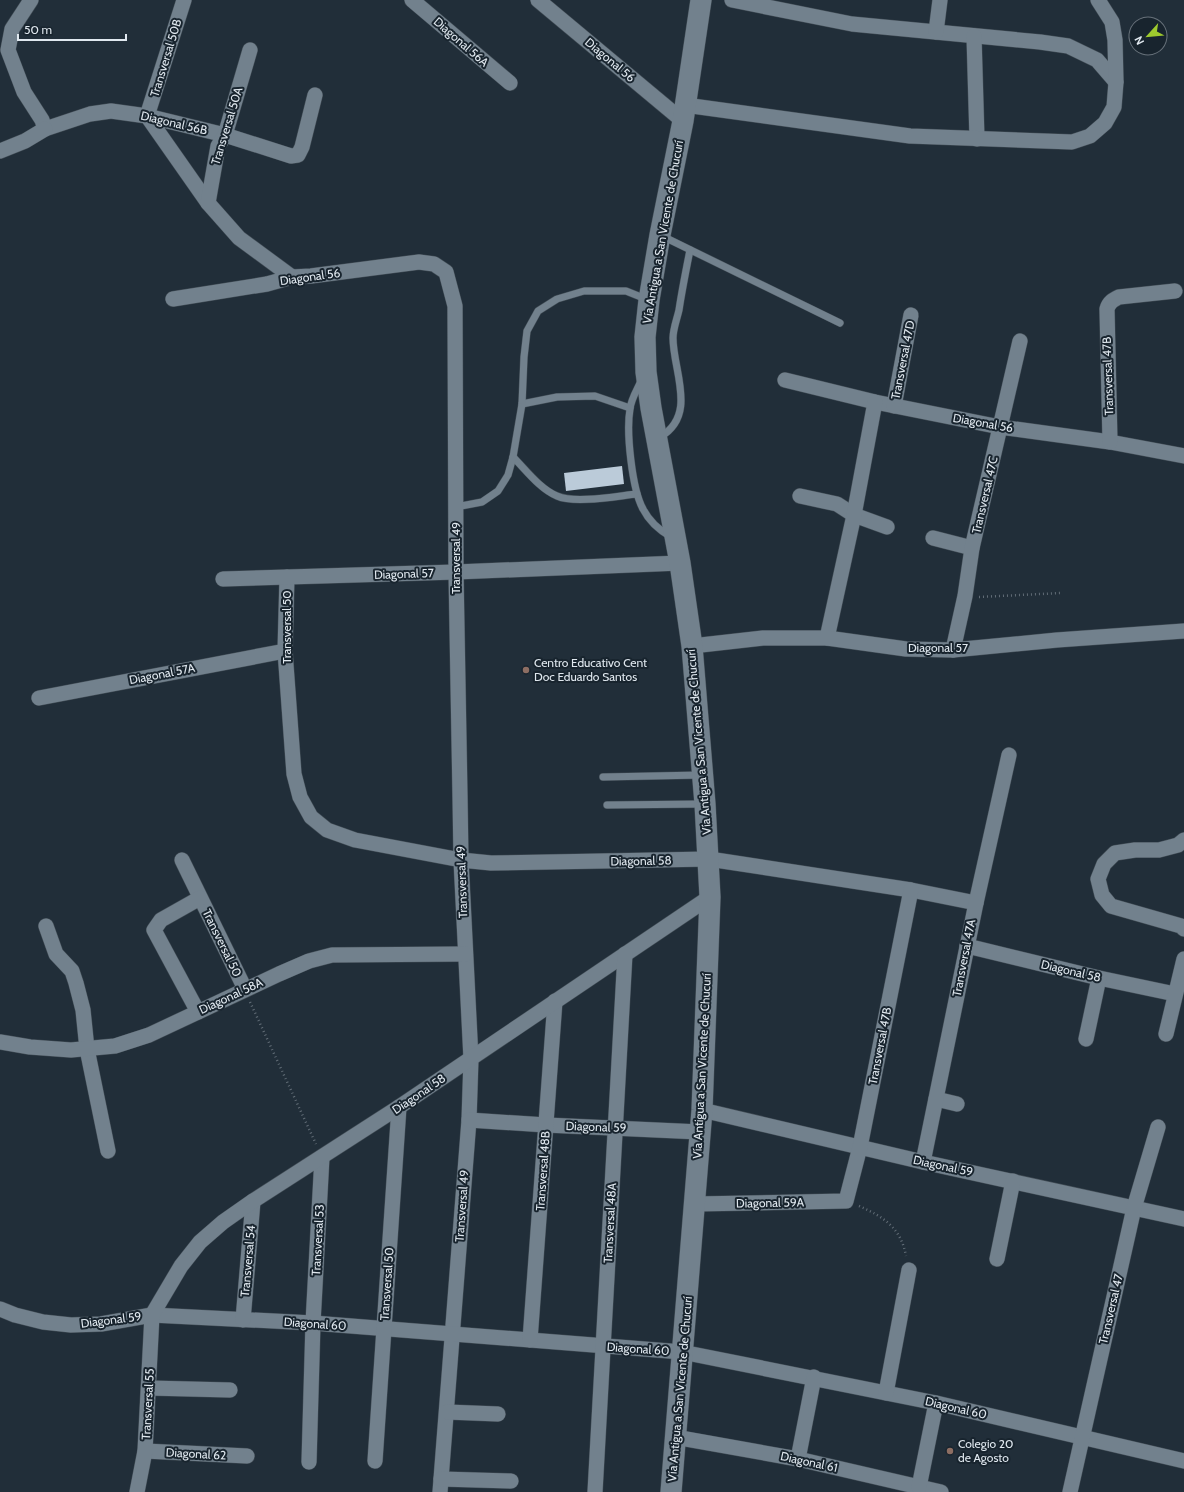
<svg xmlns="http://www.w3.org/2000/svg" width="1184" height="1492" viewBox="0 0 1184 1492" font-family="Cabin,sans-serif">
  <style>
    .building { fill: #bbcbd9 }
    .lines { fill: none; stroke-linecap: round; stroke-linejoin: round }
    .lane-casing { stroke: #424d56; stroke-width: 8 }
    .street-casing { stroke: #424d56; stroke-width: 16 }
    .secondary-casing { stroke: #424d56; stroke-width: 22 }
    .path { stroke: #616c76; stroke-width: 2.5; stroke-dasharray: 1 3; stroke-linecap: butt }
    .lane { stroke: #72818d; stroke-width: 7 }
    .street { stroke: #72818d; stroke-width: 15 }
    .secondary { stroke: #72818d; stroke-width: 21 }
    .education-dot { fill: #8d6e63; stroke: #18242e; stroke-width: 1.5 }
    .labels { text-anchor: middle; stroke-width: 4; stroke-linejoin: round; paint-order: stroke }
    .street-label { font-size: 12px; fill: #e0e8ef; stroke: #18242e }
    .poi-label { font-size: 12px; fill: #e0e8ef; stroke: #18242e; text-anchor: start }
  </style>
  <rect width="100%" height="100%" fill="#212e39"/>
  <polygon class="building" points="622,466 624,484 566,491 564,473"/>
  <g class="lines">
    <g class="lane-casing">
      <g id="lane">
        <polyline points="662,236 840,323"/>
        <path d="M641,381C637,390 631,399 630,409C626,432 632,489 643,509C649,521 659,530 671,537"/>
        <polyline points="522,404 557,397 595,396 630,408"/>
        <path d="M660,437C698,415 673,371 673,338C673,329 677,319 679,310C682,290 686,270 690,250"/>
        <path d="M513,457C526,470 540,489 557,496C575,504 617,496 637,494"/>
        <polyline points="456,507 482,502 498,491 508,475 513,457 522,404 524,357 527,331 538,311 557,299 584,291 626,291 646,299"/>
        <polyline points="603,777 701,775"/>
        <polyline points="607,805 703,804"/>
      </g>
    </g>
    <g class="street-casing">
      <g id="street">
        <polyline points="31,0 12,29 8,50 24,92 42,120 45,129 90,114 111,111 147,116 225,135 291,156 298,155 302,147 315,95"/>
        <polyline points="184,0 147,116 208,203 239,238 292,277"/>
        <polyline points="412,0 510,83"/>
        <polyline points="538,0 683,121"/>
        <polyline points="732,0 852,24 1040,42 1068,46 1097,60 1116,82"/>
        <polyline points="936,32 940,0"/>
        <polyline points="974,36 977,139"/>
        <polyline points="685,105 910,136 1072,142 1090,136 1105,123 1114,107 1116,82 1115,40 1112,22 1098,0"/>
        <polyline points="0,151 25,141 45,129"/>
        <polyline points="208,203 218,146 225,135 250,50"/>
        <polyline points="173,299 267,284 292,277 311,276 419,262 434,264 446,272 455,306 456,572 460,796 461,860 471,1059 469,1120 440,1492"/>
        <polyline points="785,380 875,402 1000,427 1110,442 1184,456"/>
        <polyline points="894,406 911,315"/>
        <path d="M1110,442L1107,309C1109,302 1113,300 1119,297L1175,291"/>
        <polyline points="800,496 837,504 854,515 887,527"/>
        <polyline points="933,538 972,548"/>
        <polyline points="287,577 285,651 294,774 300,797 311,817 327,830 355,840 461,860 491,863 709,859 911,890 976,903"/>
        <polyline points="223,579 456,572 680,563"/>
        <polyline points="827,638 854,515 875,402"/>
        <polyline points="692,646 763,638 827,638 906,649 953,650 1057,640 1184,631"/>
        <polyline points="953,650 965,596 972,548 1020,341"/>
        <polyline points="39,698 285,651"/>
        <polyline points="1184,840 1178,845 1159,850 1135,850 1115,853 1104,864 1098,879 1102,895 1111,906 1181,926 1184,929"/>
        <polyline points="182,860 245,989"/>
        <polyline points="46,926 56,954 72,971 76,983 83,1010 87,1049 108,1151"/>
        <polyline points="967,946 1099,978 1175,994"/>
        <polyline points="198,1012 154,930 161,920 200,898"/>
        <polyline points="1166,1034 1184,959"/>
        <polyline points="1086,1039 1099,978"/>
        <polyline points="0,1042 30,1047 71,1050 115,1046 149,1035 279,974 309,961 332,955 465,954"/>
        <polyline points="936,1099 957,1104"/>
        <polyline points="702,1110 923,1162 1184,1219"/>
        <polyline points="469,1120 546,1125 700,1132"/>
        <polyline points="923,1162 976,903 1009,755"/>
        <polyline points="695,1204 846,1201 860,1147 911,890"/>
        <polyline points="997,1259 1013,1181"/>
        <polyline points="0,1309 15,1315 43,1322 71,1325 101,1324 152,1315 313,1323 682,1352 936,1403 1184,1461"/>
        <polyline points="243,1320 253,1201"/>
        <polyline points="530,1340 555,1001"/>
        <polyline points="149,1388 230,1390"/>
        <polyline points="886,1393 909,1270"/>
        <polyline points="447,1412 498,1414"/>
        <polyline points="675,1437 798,1459 941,1492"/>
        <polyline points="145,1451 247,1456"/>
        <polyline points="798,1459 814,1377"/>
        <polyline points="375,1461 399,1107"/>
        <polyline points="309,1462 313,1323 322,1157"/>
        <polyline points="441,1479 511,1481"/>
        <polyline points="919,1487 936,1403"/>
        <polyline points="137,1492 145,1451 152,1315 181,1266 200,1242 223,1222 253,1201 399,1107 710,897"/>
        <polyline points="595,1492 625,954"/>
        <polyline points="1070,1492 1134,1208 1158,1127"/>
      </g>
    </g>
    <g class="secondary-casing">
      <polyline id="secondary" points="671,1492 702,1110 710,897 705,804 692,646 680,563 651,408 646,372 645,337 649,300 660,235 683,121 701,0"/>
    </g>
    <g class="path">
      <polyline points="979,597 1061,593"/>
      <polyline points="250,1002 316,1144"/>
      <path d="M859,1206C884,1217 901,1228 906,1256"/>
    </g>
    <use href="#lane" class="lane"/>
    <use href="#street" class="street"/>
    <use href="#secondary" class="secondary"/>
  </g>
  <g class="education-dot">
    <circle cx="526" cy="670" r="4"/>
    <circle cx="950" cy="1451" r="4"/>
  </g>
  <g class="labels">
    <g class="street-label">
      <text transform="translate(461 42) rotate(41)" y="4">Diagonal 56A</text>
      <text transform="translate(166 58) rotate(-73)" y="4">Transversal 50B</text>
      <text transform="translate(610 60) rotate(40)" y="4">Diagonal 56</text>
      <text transform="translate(174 123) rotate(13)" y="4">Diagonal 56B</text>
      <text transform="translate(227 126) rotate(-73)" y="4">Transversal 50A</text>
      <text transform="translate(663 232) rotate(-80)" y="4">Vía Antigua a San Vicente de Chucurí</text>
      <text transform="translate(310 277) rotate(-8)" y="4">Diagonal 56</text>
      <text transform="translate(903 360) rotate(-79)" y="4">Transversal 47D</text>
      <text transform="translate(1108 376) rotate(-92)" y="4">Transversal 47B</text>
      <text transform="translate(983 423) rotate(10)" y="4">Diagonal 56</text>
      <text transform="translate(985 495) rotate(-77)" y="4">Transversal 47C</text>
      <text transform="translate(456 558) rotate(-90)" y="4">Transversal 49</text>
      <text transform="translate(404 574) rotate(-2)" y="4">Diagonal 57</text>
      <text transform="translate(287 627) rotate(-90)" y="4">Transversal 50</text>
      <text x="938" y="652">Diagonal 57</text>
      <text transform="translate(162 674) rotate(-11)" y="4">Diagonal 57A</text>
      <text transform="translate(699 742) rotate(-95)" y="4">Vía Antigua a San Vicente de Chucurí</text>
      <text transform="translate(641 861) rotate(-1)" y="4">Diagonal 58</text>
      <text transform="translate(462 882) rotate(-92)" y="4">Transversal 49</text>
      <text transform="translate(222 943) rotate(64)" y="4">Transversal 50</text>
      <text transform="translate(964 958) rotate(-79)" y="4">Transversal 47A</text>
      <text transform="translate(1071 971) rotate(13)" y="4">Diagonal 58</text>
      <text transform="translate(231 996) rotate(-25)" y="4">Diagonal 58A</text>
      <text transform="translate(880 1046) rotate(-79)" y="4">Transversal 47B</text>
      <text transform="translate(702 1066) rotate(-87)" y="4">Vía Antigua a San Vicente de Chucurí</text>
      <text transform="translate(419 1094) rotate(-34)" y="4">Diagonal 58</text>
      <text transform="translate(596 1127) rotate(2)" y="4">Diagonal 59</text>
      <text transform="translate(943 1166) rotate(12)" y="4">Diagonal 59</text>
      <text transform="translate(543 1171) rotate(-86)" y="4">Transversal 48B</text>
      <text transform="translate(770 1203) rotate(-1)" y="4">Diagonal 59A</text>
      <text transform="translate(462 1206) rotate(-86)" y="4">Transversal 49</text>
      <text transform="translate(610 1223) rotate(-87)" y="4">Transversal 48A</text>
      <text transform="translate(318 1240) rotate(-87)" y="4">Transversal 53</text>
      <text transform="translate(248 1261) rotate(-85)" y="4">Transversal 54</text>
      <text transform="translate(387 1284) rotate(-86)" y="4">Transversal 50</text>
      <text transform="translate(1111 1309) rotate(-77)" y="4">Transversal 47</text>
      <text transform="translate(111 1320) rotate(-7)" y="4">Diagonal 59</text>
      <text transform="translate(315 1324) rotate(4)" y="4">Diagonal 60</text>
      <text transform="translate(638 1349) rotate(4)" y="4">Diagonal 60</text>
      <text transform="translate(680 1389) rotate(-85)" y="4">Vía Antigua a San Vicente de Chucurí</text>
      <text transform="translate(148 1404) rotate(-87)" y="4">Transversal 55</text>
      <text transform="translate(956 1408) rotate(13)" y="4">Diagonal 60</text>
      <text transform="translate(196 1454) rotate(3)" y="4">Diagonal 62</text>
      <text transform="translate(809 1462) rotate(12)" y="4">Diagonal 61</text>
    </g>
    <g class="poi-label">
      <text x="534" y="667">Centro Educativo Cent<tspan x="534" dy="14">Doc Eduardo Santos</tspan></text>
      <text x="958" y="1448">Colegio 20<tspan x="958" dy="14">de Agosto</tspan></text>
    </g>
  </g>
  <g transform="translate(1148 36) rotate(243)"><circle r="19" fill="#18242e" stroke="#68727b"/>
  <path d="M0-3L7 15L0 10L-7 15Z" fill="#9eca2e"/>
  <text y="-6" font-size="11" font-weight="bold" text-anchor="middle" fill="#e0e8ef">N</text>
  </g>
  <path d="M18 34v6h108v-6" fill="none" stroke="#e0e8ef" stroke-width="2"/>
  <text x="24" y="34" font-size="12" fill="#e0e8ef" stroke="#18242e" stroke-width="3" paint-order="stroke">50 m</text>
</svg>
